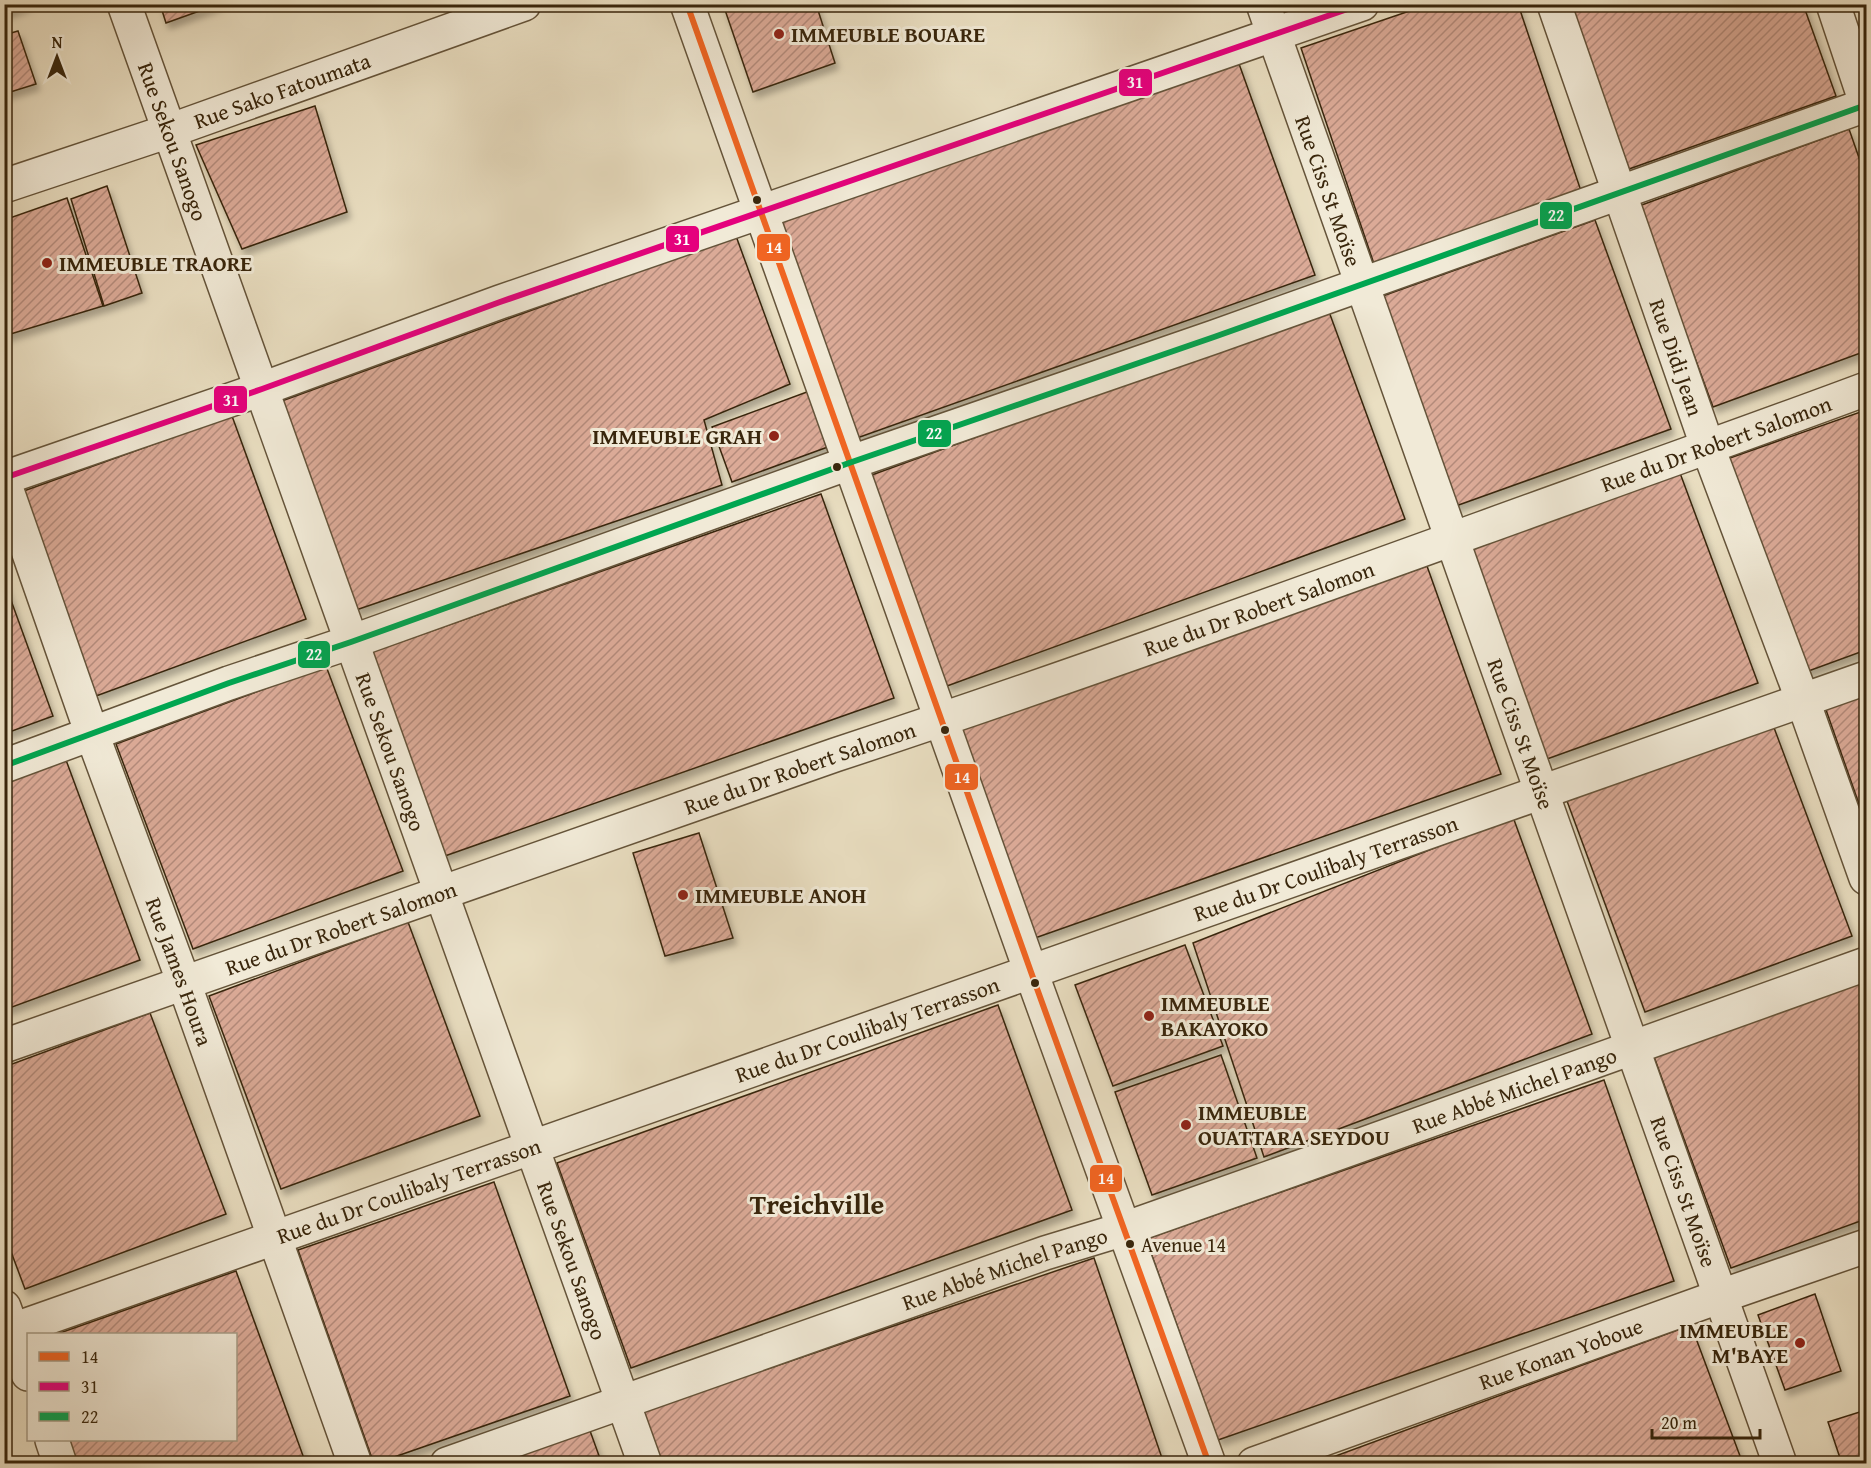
<svg xmlns="http://www.w3.org/2000/svg" width="1871" height="1468" viewBox="0 0 1871 1468" font-family="'Gentium Book Plus',serif">
  <style>
    .building { fill: url(#building-hatch); stroke: #39260c; stroke-width: 1.5; filter: url(#shadow) }
    .lines { fill: none; stroke-linecap: round; stroke-linejoin: round }
    .minor-casing { stroke: #65543a; stroke-width: 36 }
    .minor { stroke: #f1ead7; stroke-width: 33 }
    .bus-1-casing { stroke: #f1ead7; stroke-width: 10 }
    .bus-2-casing { stroke: #f1ead7; stroke-width: 10 }
    .bus-3-casing { stroke: #f1ead7; stroke-width: 10 }
    .bus-1 { stroke: #f26522; stroke-width: 6 }
    .bus-2 { stroke: #e5007d; stroke-width: 6 }
    .bus-3 { stroke: #00a651; stroke-width: 6 }
    .poi-dot { fill: #8f2418; stroke: #f1ead7; stroke-width: 2 }
    .bus-dot { fill: #39260c; stroke: #f1ead7; stroke-width: 2 }
    .labels { text-anchor: middle; stroke-width: 6; stroke-linejoin: round; paint-order: stroke }
    .bus-label { font-size: 20px; fill: #39260c; stroke: #f1ead7; text-anchor: start }
    .poi-label { font-size: 22px; font-weight: bold; fill: #39260c; stroke: #f1ead7; text-anchor: start }
    .street-label { font-size: 22px; fill: #39260c; stroke: #f1ead7 }
    .district-label { font-size: 28px; font-weight: bold; fill: #39260c; stroke: #f1ead7 }
    .line-badge { stroke: #f1ead7; stroke-width: 2 }
    .badge-label { font-size: 16px; text-anchor: middle; font-weight: bold; fill: #fff }
  </style>
  <defs>
    <pattern id="building-hatch" width="6" height="6" patternUnits="userSpaceOnUse" patternTransform="scale(1.5)"><rect width="6" height="6" fill="#dbaa97"/><path d="M-1 1l2-2M0 6l6-6M5 7l2-2" fill="none" stroke="#b38a7a"/></pattern>
    <filter id="shadow"><feDropShadow dx="3.5" dy="6" stdDeviation="3" flood-color="#0004"/></filter>
  </defs>
  <rect width="100%" height="100%" fill="#eadfc2"/>
  <filter id="stains"><feTurbulence type="fractalNoise" baseFrequency=".00333" numOctaves="4"/><feColorMatrix values="0 0 0 0 .2 0 0 0 0 .09 0 0 0 0 .02 0 0 0 .5 -.17"/></filter>
  <radialGradient id="worn" r=".72"><stop offset=".6" stop-color="#630" stop-opacity="0"/><stop offset="1" stop-color="#630" stop-opacity=".3"/></radialGradient>
  <g class="building">
    <polygon points="4,4 29,4 4,13"/>
    <polygon points="160,4 219,4 166,23"/>
    <polygon points="723,4 816,4 835,63 753,92"/>
    <polygon points="1430,4 1518,4 1582,194 1374,264 1301,48"/>
    <polygon points="1570,4 1803,4 1836,96 1629,169"/>
    <polygon points="18,31 36,84 4,94 4,35"/>
    <polygon points="1238,61 1315,275 857,438 780,223"/>
    <polygon points="315,106 347,212 242,249 196,145"/>
    <polygon points="1849,129 1866,178 1866,351 1713,407 1639,206"/>
    <polygon points="107,186 142,293 104,306 71,199"/>
    <polygon points="67,198 103,306 4,336 4,220"/>
    <polygon points="1595,220 1671,429 1453,507 1377,298"/>
    <polygon points="736,236 790,384 704,420 722,485 356,610 279,402"/>
    <polygon points="1328,309 1405,519 947,686 869,476"/>
    <polygon points="815,389 836,444 732,482 712,427"/>
    <polygon points="1866,410 1866,650 1803,673 1727,459"/>
    <polygon points="232,416 306,619 96,696 21,492"/>
    <polygon points="1680,473 1758,683 1547,759 1470,550"/>
    <polygon points="821,494 894,698 442,857 369,653"/>
    <polygon points="1427,566 1501,774 1035,938 961,730"/>
    <polygon points="4,581 53,716 4,734"/>
    <polygon points="326,666 403,871 193,949 116,744"/>
    <polygon points="1866,692 1866,824 1825,707"/>
    <polygon points="1773,725 1852,936 1645,1012 1567,801"/>
    <polygon points="66,760 140,960 4,1010 4,782"/>
    <polygon points="1513,817 1592,1034 1264,1157 1193,943"/>
    <polygon points="699,833 733,938 665,956 633,853"/>
    <polygon points="408,922 480,1116 281,1189 209,996"/>
    <polygon points="1185,945 1223,1046 1113,1086 1075,985"/>
    <polygon points="1865,978 1866,983 1866,1219 1731,1268 1653,1054"/>
    <polygon points="998,1005 1072,1210 631,1368 557,1163"/>
    <polygon points="150,1013 226,1214 25,1289 4,1233 4,1067"/>
    <polygon points="1221,1055 1257,1158 1152,1195 1115,1092"/>
    <polygon points="1604,1080 1674,1281 1218,1440 1146,1239"/>
    <polygon points="494,1182 570,1396 374,1464 298,1250"/>
    <polygon points="1094,1258 1164,1464 658,1464 640,1412"/>
    <polygon points="236,1271 306,1464 74,1464 65,1440 236,1440 236,1334 57,1334"/>
    <polygon points="1815,1294 1841,1371 1785,1390 1758,1315"/>
    <polygon points="1691,1325 1743,1464 1314,1464"/>
    <polygon points="1866,1410 1866,1464 1842,1464 1828,1422"/>
    <polygon points="589,1428 602,1464 493,1464"/>
  </g>
  <g class="lines">
    <g class="minor-casing">
      <g id="minor">
        <path id="s1" d="M124,4L645,1464"/>
        <polyline points="687,4 1031,972 1209,1464"/>
        <path id="s2" d="M1263,4C1433,492 1609,976 1780,1464"/>
        <path id="s3" d="M1554,4L1708,448L1803,701L1866,878"/>
        <polyline points="1833,4 1866,103"/>
        <path id="s4" d="M4,186L169,131L524,4"/>
        <polyline points="4,478 262,389 500,302 1362,4"/>
        <path id="s5" d="M4,482L92,734L184,983L355,1464"/>
        <polyline points="4,766 229,683 351,642 849,463 1214,337 1866,105"/>
        <path id="s6" d="M4,1046L835,755C1084,673 1330,583 1577,494C1673,459 1770,425 1866,389"/>
        <polyline points="4,1307 28,1374"/>
        <path id="s7" d="M4,1333L1866,678"/>
        <polyline points="52,1440 60,1464"/>
        <path id="s8" d="M447,1464L1045,1253L1124,1229L1308,1164L1866,964"/>
        <path id="s9" d="M1254,1464L1721,1296L1866,1246"/>
      </g>
    </g>
    <use href="#minor" class="minor"/>
    <g class="bus-1-casing">
      <polyline id="bus-1" points="687,4 1031,972 1209,1464"/>
    </g>
    <g class="bus-2-casing">
      <polyline id="bus-2" points="4,478 262,389 500,302 1362,4"/>
    </g>
    <g class="bus-3-casing">
      <polyline id="bus-3" points="4,766 229,683 351,642 849,463 1214,337 1866,105"/>
    </g>
    <use href="#bus-1" class="bus-1"/>
    <use href="#bus-2" class="bus-2"/>
    <use href="#bus-3" class="bus-3"/>
  </g>
  <g class="poi-dot">
    <circle cx="779" cy="34" r="6"/>
    <circle cx="47" cy="263" r="6"/>
    <circle cx="774" cy="436" r="6"/>
    <circle cx="683" cy="895" r="6"/>
    <circle cx="1149" cy="1016" r="6"/>
    <circle cx="1186" cy="1125" r="6"/>
    <circle cx="1800" cy="1343" r="6"/>
  </g>
  <g class="bus-dot">
    <circle cx="757" cy="200" r="5"/>
    <circle cx="837" cy="467" r="5"/>
    <circle cx="945" cy="730" r="5"/>
    <circle cx="1035" cy="983" r="5"/>
    <circle cx="1130" cy="1244" r="5"/>
  </g>
  <g class="labels">
    <g class="bus-label">
      <text x="1141" y="1252">Avenue 14</text>
    </g>
    <g class="poi-label">
      <text x="791" y="42">IMMEUBLE BOUARE</text>
      <text x="59" y="271">IMMEUBLE TRAORE</text>
      <text x="762" y="444" text-anchor="end">IMMEUBLE GRAH</text>
      <text x="695" y="903">IMMEUBLE ANOH</text>
      <text x="1161" y="1011">IMMEUBLE<tspan x="1161" dy="25">BAKAYOKO</tspan></text>
      <text x="1198" y="1120">IMMEUBLE<tspan x="1198" dy="25">OUATTARA SEYDOU</tspan></text>
      <text x="1788" y="1338" text-anchor="end">IMMEUBLE<tspan x="1788" dy="25">M'BAYE</tspan></text>
    </g>
    <g class="street-label">
      <text dy="8" stroke="none"><textPath href="#s4" startOffset="294">Rue Sako Fatoumata</textPath></text>
      <text dy="8" stroke="none"><textPath href="#s1" startOffset="146">Rue Sekou Sanogo</textPath></text>
      <text dy="8" stroke="none"><textPath href="#s2" startOffset="198">Rue Ciss St Moïse</textPath></text>
      <text dy="8" stroke="none"><textPath href="#s3" startOffset="374">Rue Didi Jean</textPath></text>
      <text dy="8" stroke="none"><textPath href="#s6" startOffset="1815">Rue du Dr Robert Salomon</textPath></text>
      <text dy="8" stroke="none"><textPath href="#s6" startOffset="1329">Rue du Dr Robert Salomon</textPath></text>
      <text dy="8" stroke="none"><textPath href="#s2" startOffset="774">Rue Ciss St Moïse</textPath></text>
      <text dy="8" stroke="none"><textPath href="#s1" startOffset="794">Rue Sekou Sanogo</textPath></text>
      <text dy="8" stroke="none"><textPath href="#s6" startOffset="843">Rue du Dr Robert Salomon</textPath></text>
      <text dy="8" stroke="none"><textPath href="#s7" startOffset="1401">Rue du Dr Coulibaly Terrasson</textPath></text>
      <text dy="8" stroke="none"><textPath href="#s6" startOffset="357">Rue du Dr Robert Salomon</textPath></text>
      <text dy="8" stroke="none"><textPath href="#s5" startOffset="520">Rue James Houra</textPath></text>
      <text dy="8" stroke="none"><textPath href="#s7" startOffset="915">Rue du Dr Coulibaly Terrasson</textPath></text>
      <text dy="8" stroke="none"><textPath href="#s8" startOffset="1131">Rue Abbé Michel Pango</textPath></text>
      <text dy="8" stroke="none"><textPath href="#s7" startOffset="429">Rue du Dr Coulibaly Terrasson</textPath></text>
      <text dy="8" stroke="none"><textPath href="#s2" startOffset="1260">Rue Ciss St Moïse</textPath></text>
      <text dy="8" stroke="none"><textPath href="#s1" startOffset="1334">Rue Sekou Sanogo</textPath></text>
      <text dy="8" stroke="none"><textPath href="#s8" startOffset="591">Rue Abbé Michel Pango</textPath></text>
      <text dy="8" stroke="none"><textPath href="#s9" startOffset="326">Rue Konan Yoboue</textPath></text>
    </g>
    <g class="district-label">
      <text x="817" y="1214">Treichville</text>
    </g>
  </g>
  <g class="line-badge">
    <rect x="1118" y="68" width="35" height="29" rx="6" fill="#e5007d"/>
    <rect x="1539" y="201" width="34" height="29" rx="6" fill="#00a651"/>
    <rect x="665" y="225" width="35" height="28" rx="6" fill="#e5007d"/>
    <rect x="756" y="233" width="35" height="29" rx="6" fill="#f26522"/>
    <rect x="213" y="385" width="35" height="29" rx="6" fill="#e5007d"/>
    <rect x="917" y="419" width="35" height="29" rx="6" fill="#00a651"/>
    <rect x="297" y="640" width="34" height="29" rx="6" fill="#00a651"/>
    <rect x="944" y="763" width="35" height="28" rx="6" fill="#f26522"/>
    <rect x="1089" y="1164" width="34" height="29" rx="6" fill="#f26522"/>
  </g>
  <g class="badge-label">
    <text x="1135" y="88">31</text>
    <text x="1556" y="221">22</text>
    <text x="682" y="245">31</text>
    <text x="774" y="253">14</text>
    <text x="231" y="406">31</text>
    <text x="934" y="439">22</text>
    <text x="314" y="660">22</text>
    <text x="962" y="783">14</text>
    <text x="1106" y="1184">14</text>
  </g>
  <rect width="1871" height="1468" fill="none" stroke="#eadfc2" stroke-width="24"/>
  <rect x="6" y="6" width="1859" height="1456" fill="none" stroke="#39260c" stroke-width="3"/>
  <rect x="12" y="12" width="1847" height="1444" fill="none" stroke="#39260c" stroke-width="1.5"/>
  <rect x="27" y="1333" width="210" height="108" fill="#f1ead7" stroke="#a79c86" stroke-width="1.5"/>
  <rect x="39" y="1352" width="30" height="9" fill="#f26522" stroke="#a79c86" stroke-width="1.5"/>
  <text x="81" y="1363" font-size="18" fill="#39260c">14</text>
  <rect x="39" y="1382" width="30" height="9" fill="#e5007d" stroke="#a79c86" stroke-width="1.5"/>
  <text x="81" y="1393" font-size="18" fill="#39260c">31</text>
  <rect x="39" y="1412" width="30" height="9" fill="#00a651" stroke="#a79c86" stroke-width="1.5"/>
  <text x="81" y="1423" font-size="18" fill="#39260c">22</text>
  <g transform="translate(57 57)" stroke="#f1ead7" stroke-width="4.5" paint-order="stroke">
  <path d="M0-4.5L10 22L0 15L-10 22Z" fill="#39260c"/>
  <text y="-9" font-size="16" font-weight="bold" text-anchor="middle" fill="#39260c">N</text>
  </g>
  <path d="M1652 1429v9h108v-9" fill="none" stroke="#39260c" stroke-width="3"/>
  <text x="1661" y="1429" font-size="18" fill="#39260c" stroke="#f1ead7" stroke-width="4.5" paint-order="stroke">20 m</text>
  <rect width="100%" height="100%" filter="url(#stains)"/>
  <rect width="100%" height="100%" fill="url(#worn)"/>
</svg>
